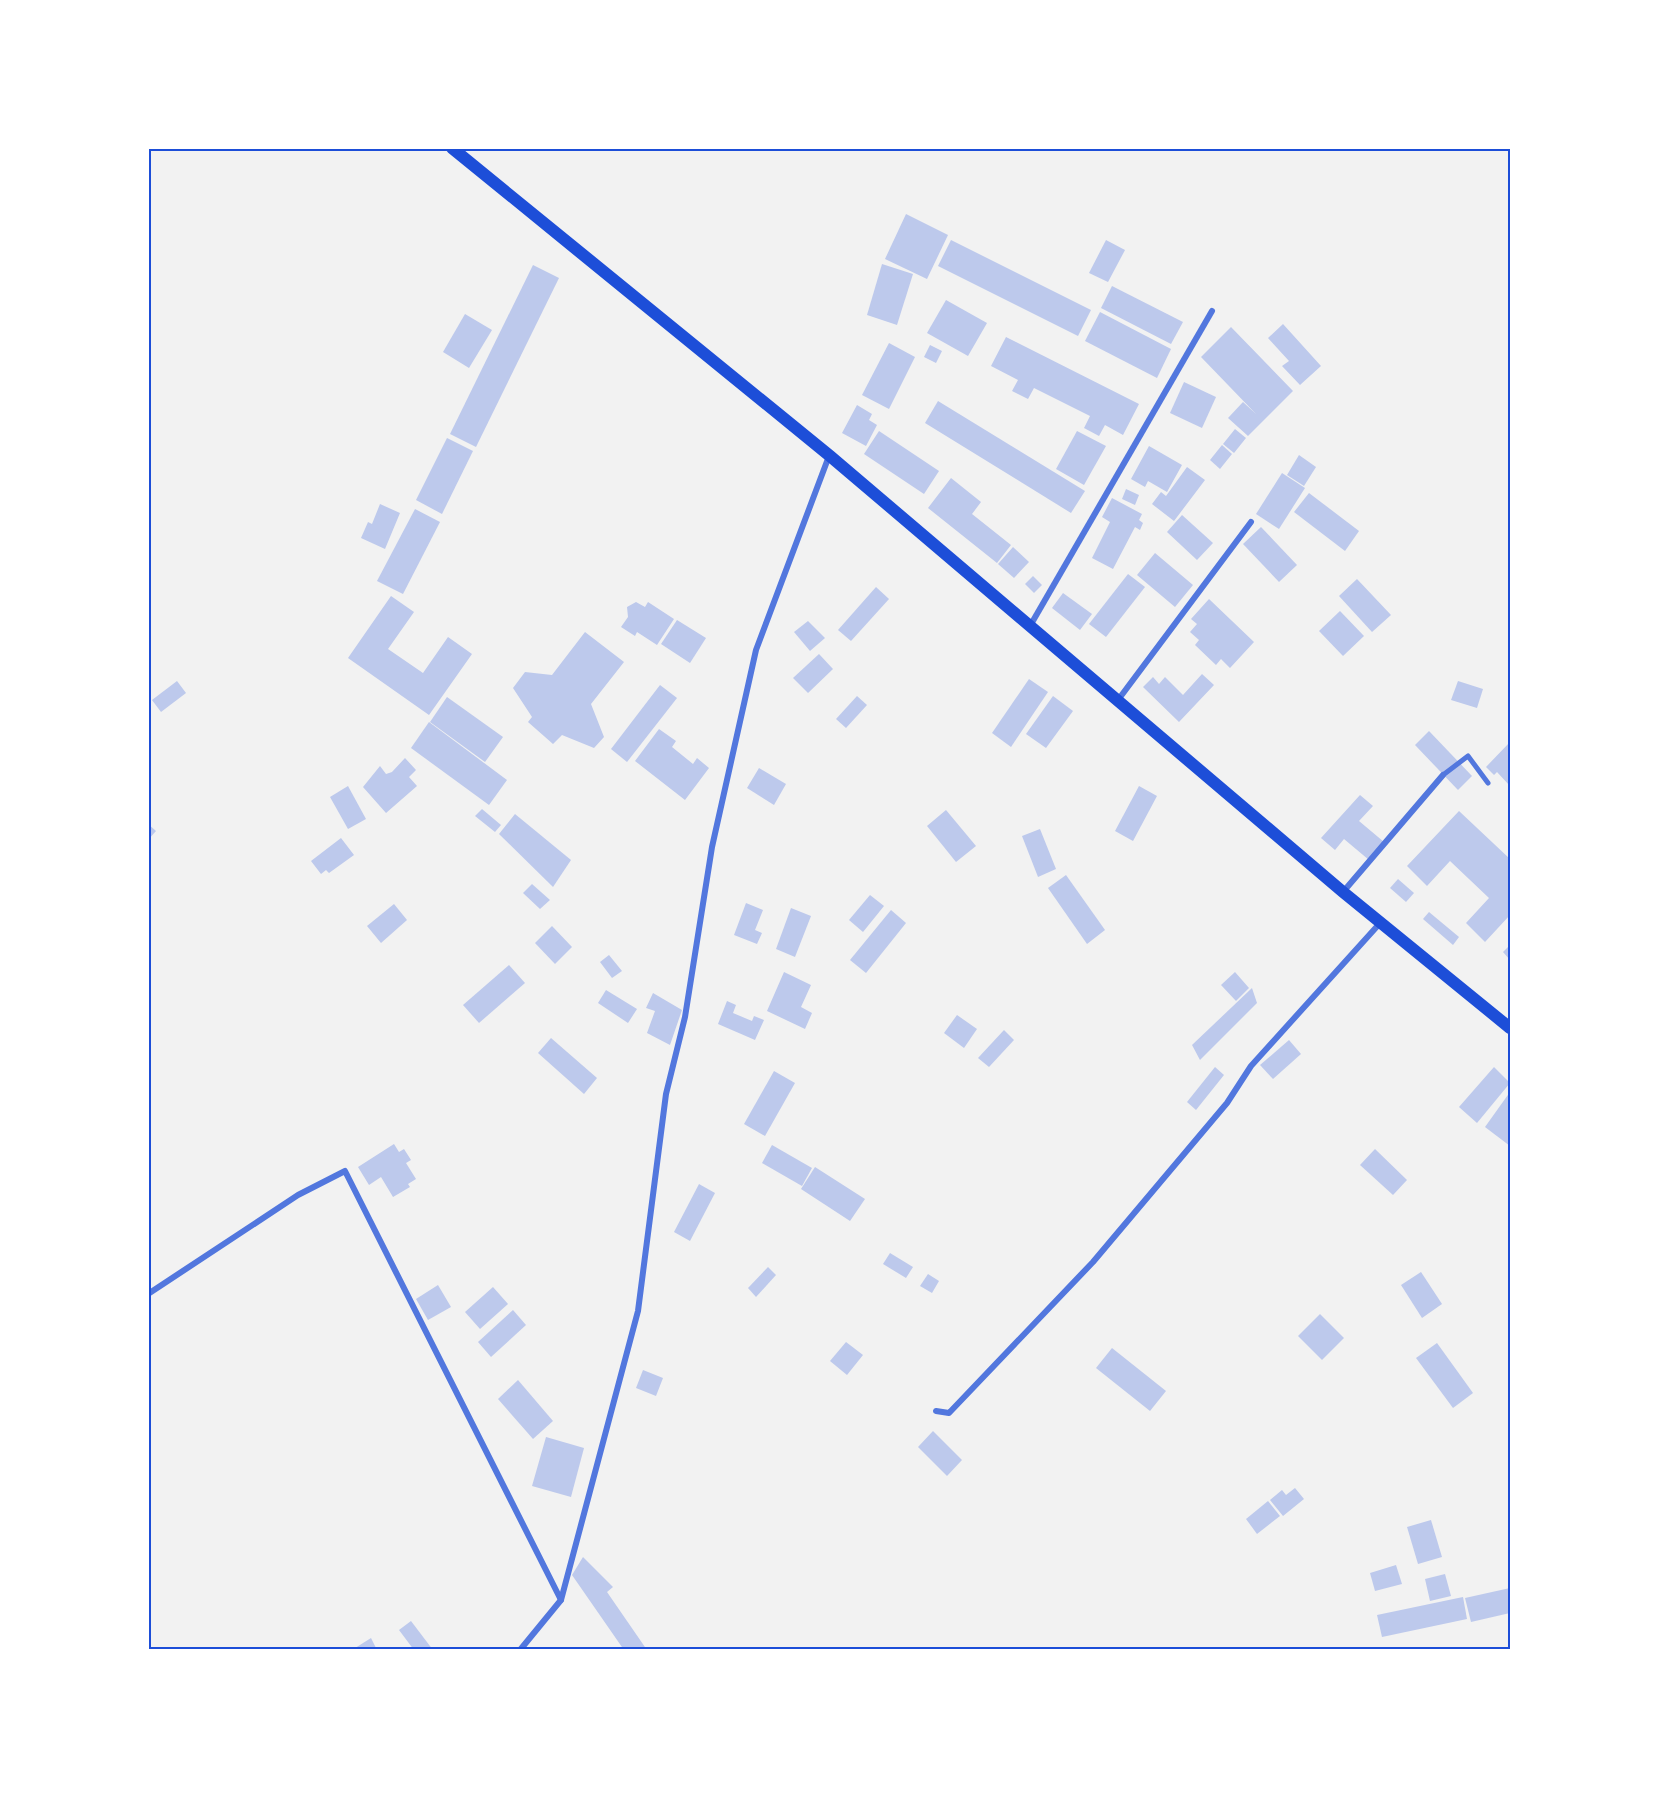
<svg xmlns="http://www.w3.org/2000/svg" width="1659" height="1798" viewBox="0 0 1659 1798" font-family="Merriweather,serif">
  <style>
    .building { fill: #bdc9ec }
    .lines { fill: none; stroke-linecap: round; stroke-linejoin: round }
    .pedestrian { stroke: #5277de; stroke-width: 5 }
    .minor { stroke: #5277de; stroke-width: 6 }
    .secondary { stroke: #1d4ed8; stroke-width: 12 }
    .neatline { fill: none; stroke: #1d4ed8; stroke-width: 2 }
  </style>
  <rect width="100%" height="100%" fill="#f2f2f2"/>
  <g class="building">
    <polygon points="906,214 948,235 927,279 885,259"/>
    <polygon points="951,240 1091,310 1078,336 938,266"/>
    <polygon points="1106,240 1125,250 1108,282 1089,273"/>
    <polygon points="882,264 913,274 897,325 867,315"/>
    <polygon points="533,265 559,278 476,447 450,434"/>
    <polygon points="1112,286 1183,322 1171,344 1101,308"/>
    <polygon points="946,300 987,323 968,356 927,333"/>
    <polygon points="1100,312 1171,349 1157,378 1085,341"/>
    <polygon points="465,314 492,330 469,368 443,352"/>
    <polygon points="1283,324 1321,366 1300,385 1282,366 1289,361 1268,338"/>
    <polygon points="1231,327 1293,391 1248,436 1228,418 1243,402 1256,414 1201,357"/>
    <polygon points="1006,337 1139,404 1123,435 1105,425 1099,436 1084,428 1090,416 1034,388 1028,399 1012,391 1018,380 991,366"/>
    <polygon points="889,343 915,357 889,409 862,395"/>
    <polygon points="930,345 942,351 936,363 924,357"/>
    <polygon points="1184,382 1216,397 1202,428 1170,413"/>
    <polygon points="938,401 1085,491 1071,513 925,423"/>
    <polygon points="857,405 872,414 869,420 877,425 866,446 842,433"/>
    <polygon points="1235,429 1246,438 1234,453 1223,444"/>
    <polygon points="879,431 939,471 924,494 864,454"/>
    <polygon points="1077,431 1106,446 1084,485 1056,469"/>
    <polygon points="447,438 473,451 442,514 416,500"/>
    <polygon points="1222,445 1232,454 1220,469 1210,460"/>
    <polygon points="1149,446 1182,465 1167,492 1148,481 1145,487 1131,479"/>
    <polygon points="1299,455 1316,467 1304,486 1287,475"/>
    <polygon points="1187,467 1205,480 1174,521 1152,504 1161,492 1166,496"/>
    <polygon points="1282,473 1305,488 1279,529 1256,514"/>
    <polygon points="951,478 981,502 972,514 1011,545 997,563 928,508"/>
    <polygon points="1126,489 1139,495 1135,505 1122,499"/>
    <polygon points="1309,493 1359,531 1345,551 1294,512"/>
    <polygon points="1112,498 1142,514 1139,520 1143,523 1140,530 1135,527 1113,569 1092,558 1110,522 1102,517"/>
    <polygon points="380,504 400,513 385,549 361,538 368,522 372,524"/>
    <polygon points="415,509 440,522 403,594 377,581"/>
    <polygon points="1182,515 1213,543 1197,560 1167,532"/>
    <polygon points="1261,527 1297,565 1279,582 1243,544"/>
    <polygon points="1013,547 1029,562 1014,578 998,564"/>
    <polygon points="1155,553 1193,585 1175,607 1137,575"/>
    <polygon points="1128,574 1145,587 1106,637 1089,624"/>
    <polygon points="1033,576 1042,585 1034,593 1025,584"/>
    <polygon points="1357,579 1391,615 1372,632 1339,596"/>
    <polygon points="876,587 889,599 851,641 838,630"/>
    <polygon points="1063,593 1092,614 1080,630 1052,608"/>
    <polygon points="391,596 414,612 388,649 423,673 448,637 472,654 429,715 348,658"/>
    <polygon points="1209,599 1254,642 1230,668 1221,659 1216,665 1195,645 1199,640 1190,632 1197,624 1191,619"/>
    <polygon points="636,602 645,607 648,602 674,619 657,645 637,632 635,636 621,627 628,617 627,607"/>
    <polygon points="1340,611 1364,636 1343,656 1319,631"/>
    <polygon points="677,620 706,638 690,663 661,644"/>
    <polygon points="808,621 825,638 810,651 794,632"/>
    <polygon points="585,632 624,662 591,704 604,737 594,748 562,735 553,744 528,722 532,717 513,688 525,672 552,675"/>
    <polygon points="819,654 833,669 808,693 793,678"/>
    <polygon points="1202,674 1214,685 1179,722 1143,687 1153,677 1159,684 1165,677 1183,695"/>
    <polygon points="1029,679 1048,692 1011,747 992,733"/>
    <polygon points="177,681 186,693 161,712 152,700"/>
    <polygon points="1458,681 1483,689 1477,708 1451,700"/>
    <polygon points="660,685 677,698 627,762 611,749"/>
    <polygon points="857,696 867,705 846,728 836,719"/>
    <polygon points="1053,696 1073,711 1046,748 1026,734"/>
    <polygon points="447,697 503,737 485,762 430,722"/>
    <polygon points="429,722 507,780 489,805 411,748"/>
    <polygon points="659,729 676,741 672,747 693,764 697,758 709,768 685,800 635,761"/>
    <polygon points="1429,731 1472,776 1458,790 1415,745"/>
    <polygon points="1510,742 1510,786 1497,772 1494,775 1486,767"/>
    <polygon points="405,758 416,770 409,777 417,786 386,813 363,787 380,766 386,774 392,772"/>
    <polygon points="759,768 786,784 774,805 747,788"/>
    <polygon points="348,786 366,819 348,829 330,797"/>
    <polygon points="1139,786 1157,796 1133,841 1115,831"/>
    <polygon points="1360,795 1373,806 1359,821 1384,842 1369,860 1344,839 1335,850 1321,838"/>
    <polygon points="482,809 501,825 495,832 475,816"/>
    <polygon points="946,810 976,846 956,862 927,826"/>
    <polygon points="1459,811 1510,859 1510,915 1485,942 1466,923 1489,898 1450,861 1427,886 1407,866"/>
    <polygon points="515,814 571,860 553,887 499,834"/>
    <polygon points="148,824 156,831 148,840"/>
    <polygon points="1040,829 1056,869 1038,877 1022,836"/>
    <polygon points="341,838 354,855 329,873 326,870 321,874 311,861"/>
    <polygon points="1066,875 1105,930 1087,944 1048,888"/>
    <polygon points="1398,879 1414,893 1406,902 1390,888"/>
    <polygon points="532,884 550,900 540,909 523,893"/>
    <polygon points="870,895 884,906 863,932 849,920"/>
    <polygon points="746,903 763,910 755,930 762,933 757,944 734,935"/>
    <polygon points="394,904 407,920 381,943 367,926"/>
    <polygon points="791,908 811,916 795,957 776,949"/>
    <polygon points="891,910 906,923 866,973 850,960"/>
    <polygon points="1429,912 1459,937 1453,945 1423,919"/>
    <polygon points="552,926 572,947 555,964 535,943"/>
    <polygon points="1510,945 1510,960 1503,952"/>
    <polygon points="609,955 622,971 612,978 600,962"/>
    <polygon points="509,965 525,983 479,1023 463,1005"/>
    <polygon points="784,972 811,985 801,1007 812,1013 805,1029 767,1011"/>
    <polygon points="1235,972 1249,988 1236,1001 1221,985"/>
    <polygon points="1252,988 1257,1003 1200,1060 1192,1045"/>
    <polygon points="606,990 637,1009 628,1023 598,1003"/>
    <polygon points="653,993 682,1010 670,1045 647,1033 655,1011 646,1008"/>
    <polygon points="727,1001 736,1005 733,1013 752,1021 754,1016 764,1020 755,1040 718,1024"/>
    <polygon points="957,1015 977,1029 964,1048 944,1033"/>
    <polygon points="1004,1030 1014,1040 989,1067 978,1058"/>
    <polygon points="551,1038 597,1078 584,1094 538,1053"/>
    <polygon points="1289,1040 1301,1054 1273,1079 1260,1065"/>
    <polygon points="1215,1067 1224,1075 1196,1110 1187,1102"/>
    <polygon points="1494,1067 1510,1083 1477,1123 1459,1107"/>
    <polygon points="774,1071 795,1083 765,1136 744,1124"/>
    <polygon points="1510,1092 1510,1146 1485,1127"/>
    <polygon points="394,1144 399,1152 404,1149 411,1160 406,1163 416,1179 408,1184 410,1187 393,1197 381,1177 369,1185 358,1167"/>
    <polygon points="772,1145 812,1168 802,1186 762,1163"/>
    <polygon points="1375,1149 1407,1180 1393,1195 1360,1165"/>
    <polygon points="815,1167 865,1199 850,1221 801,1189"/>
    <polygon points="699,1184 715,1193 690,1241 674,1232"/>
    <polygon points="890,1253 913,1267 906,1278 883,1264"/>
    <polygon points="768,1267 776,1275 756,1297 748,1288"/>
    <polygon points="1421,1272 1442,1304 1422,1318 1401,1285"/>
    <polygon points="928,1274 939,1281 932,1293 920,1286"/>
    <polygon points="438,1285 451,1307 428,1320 416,1299"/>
    <polygon points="493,1287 508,1304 480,1329 465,1312"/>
    <polygon points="513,1310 526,1325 491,1357 478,1342"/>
    <polygon points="1320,1314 1344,1338 1322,1360 1298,1336"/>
    <polygon points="846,1342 863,1355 847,1375 830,1361"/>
    <polygon points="1437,1343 1473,1393 1453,1408 1416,1358"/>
    <polygon points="1112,1348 1166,1391 1150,1411 1096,1368"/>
    <polygon points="643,1370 663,1378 656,1396 636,1388"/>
    <polygon points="518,1380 553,1421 533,1439 498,1399"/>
    <polygon points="933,1431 962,1460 947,1476 918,1447"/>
    <polygon points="546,1437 584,1448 571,1497 532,1486"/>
    <polygon points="1295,1488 1304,1499 1283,1516 1270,1500 1282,1490 1286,1495"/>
    <polygon points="1268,1501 1280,1516 1257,1534 1246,1519"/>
    <polygon points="1431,1520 1442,1557 1418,1564 1407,1527"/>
    <polygon points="583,1557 613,1587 607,1592 647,1650 624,1650 572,1575"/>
    <polygon points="1396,1565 1402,1584 1375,1591 1370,1573"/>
    <polygon points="1445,1574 1451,1596 1430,1601 1425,1579"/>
    <polygon points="1510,1588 1510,1613 1471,1622 1465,1598"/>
    <polygon points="1463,1597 1467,1619 1382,1637 1377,1615"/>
    <polygon points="411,1621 433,1650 414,1650 399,1630"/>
    <polygon points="371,1638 377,1650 352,1650"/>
  </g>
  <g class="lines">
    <polyline class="pedestrian" points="1443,775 1468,756 1488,783"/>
    <g class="minor">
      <polyline points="1030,626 1212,311"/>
      <polyline points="1118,700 1251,522"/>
      <polyline points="1343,892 1443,775"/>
      <polyline points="148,1294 298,1195 345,1171 561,1600"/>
      <polyline points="936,1411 949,1413 1093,1262 1227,1103 1251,1066 1381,922"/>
      <polyline points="520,1650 561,1600 638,1311 666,1094 685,1017 712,847 756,650 829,456"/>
    </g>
    <polyline class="secondary" points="452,148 830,456 1343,892 1510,1028"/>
  </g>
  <rect width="1659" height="1798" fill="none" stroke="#ffffff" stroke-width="300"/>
  <rect x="150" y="150" width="1359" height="1498" class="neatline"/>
</svg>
